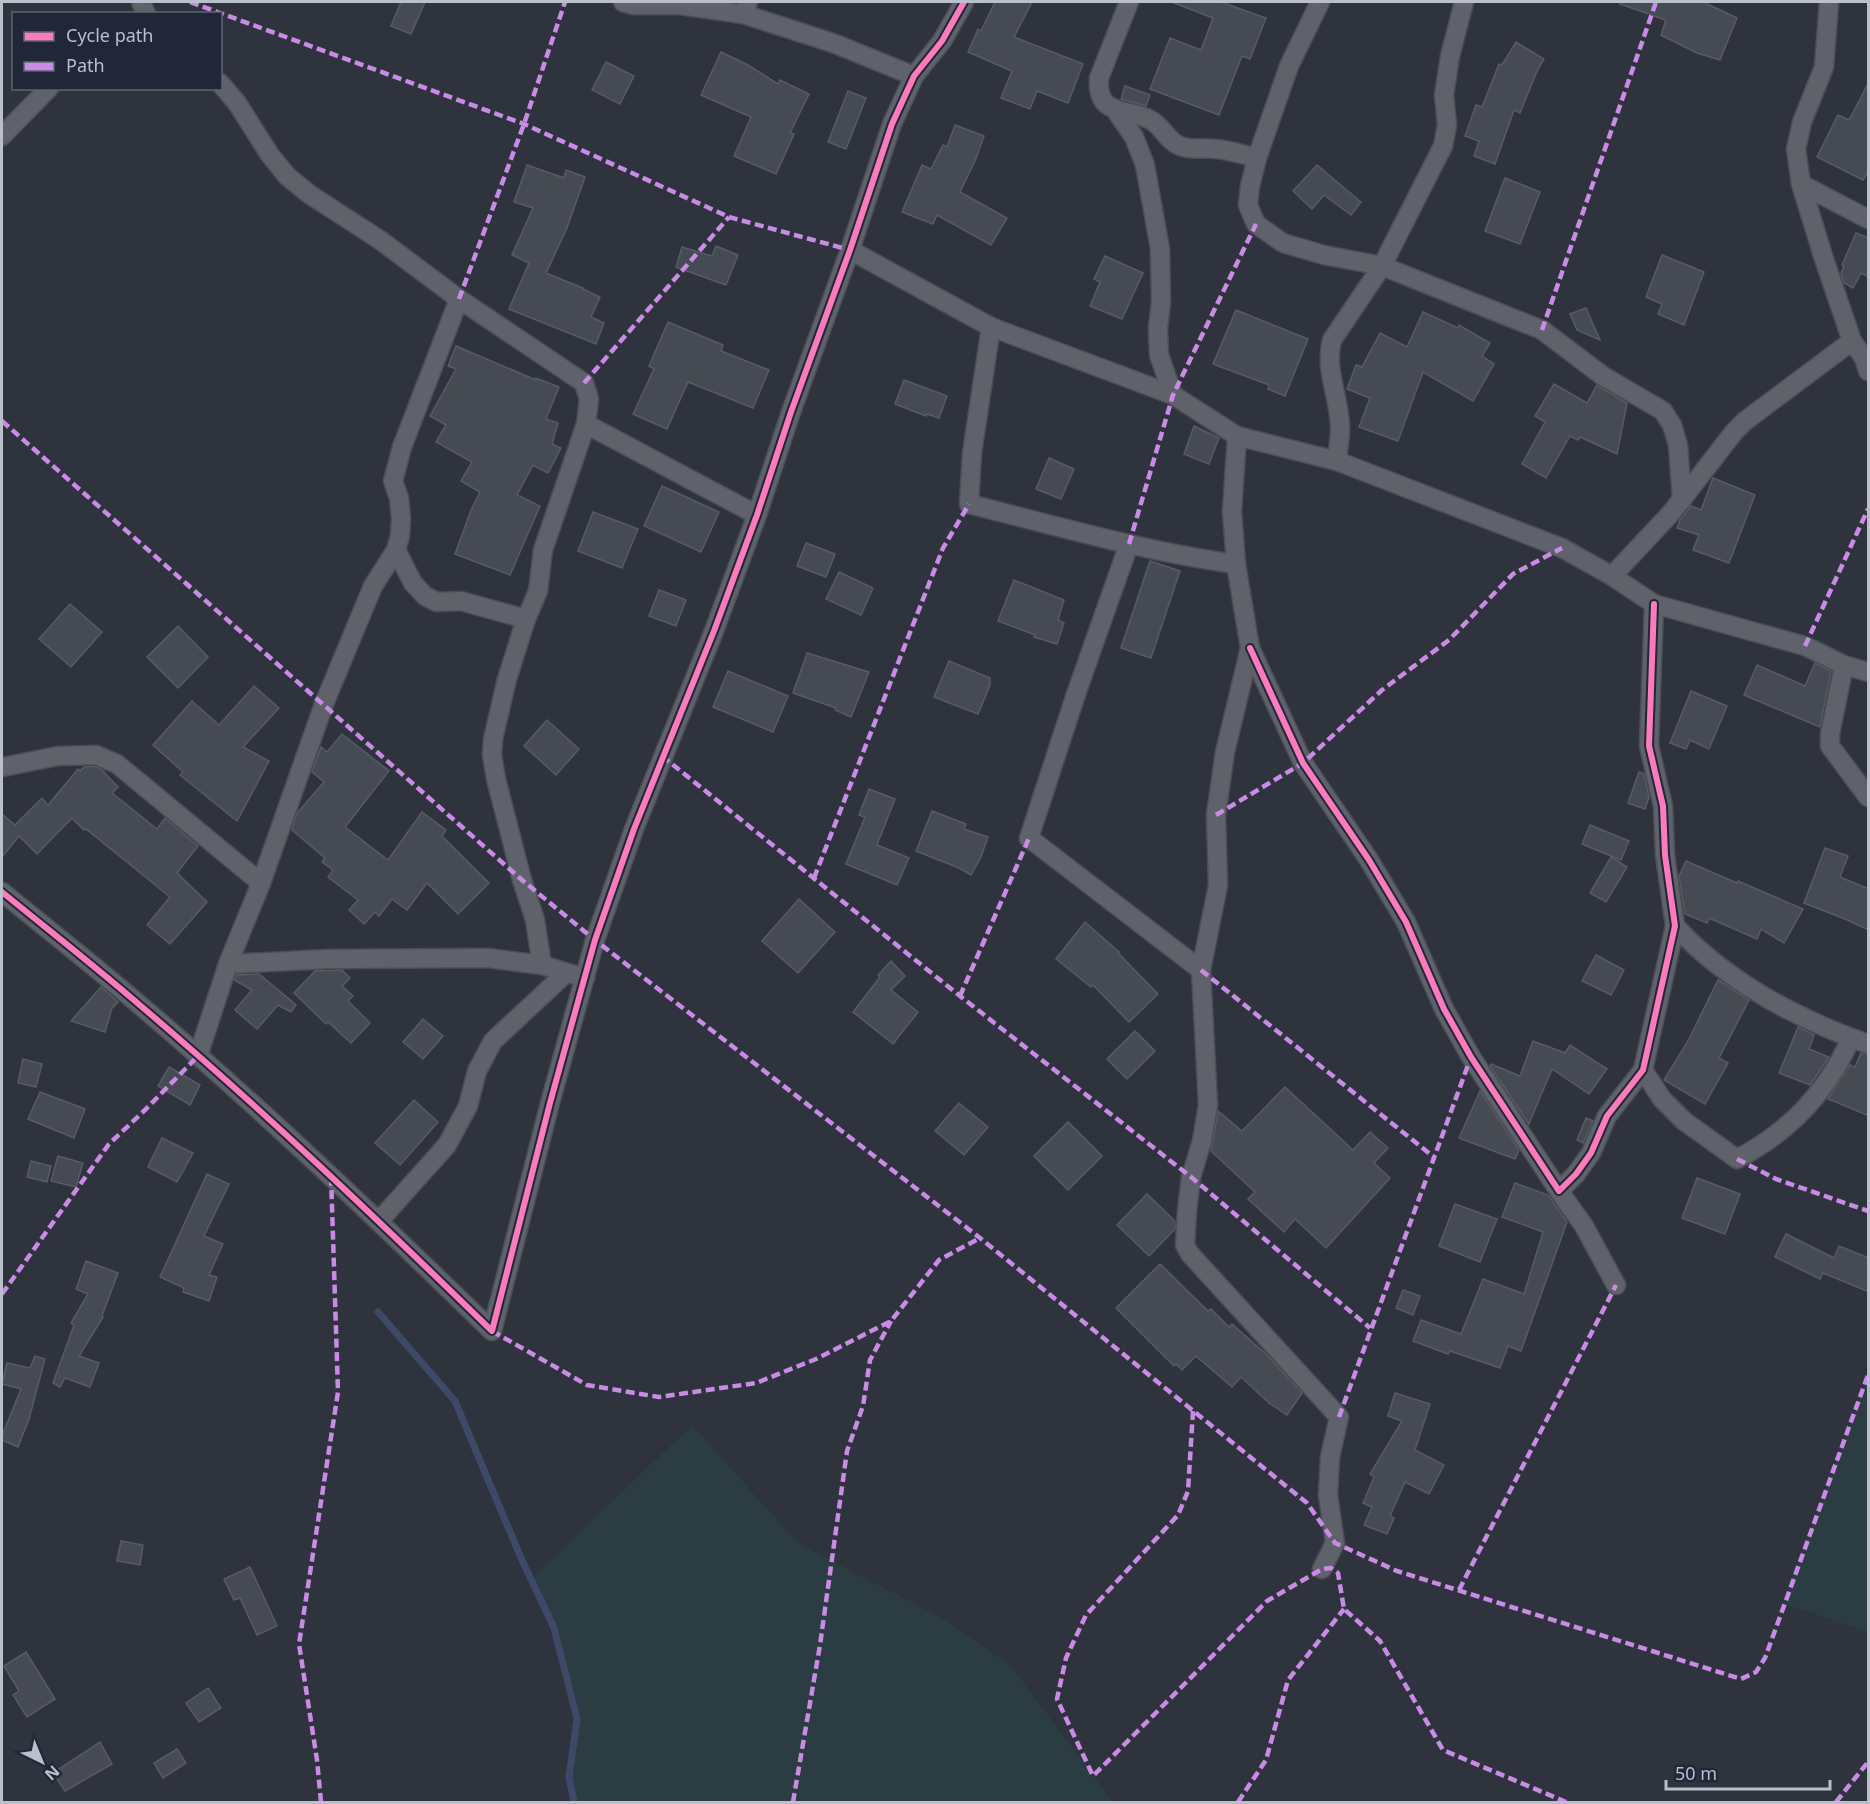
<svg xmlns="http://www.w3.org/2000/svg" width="1870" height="1804" viewBox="0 0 1870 1804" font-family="'Noto Sans',sans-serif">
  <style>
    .green { fill: #2c3c43 }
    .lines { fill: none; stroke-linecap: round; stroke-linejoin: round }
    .stream { stroke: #3e4967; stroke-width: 7 }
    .building { fill: #464a52; stroke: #575b64; stroke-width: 1.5 }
    .street-casing { stroke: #4b4e56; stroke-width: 21 }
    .street { stroke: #5f626a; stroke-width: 18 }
    .quiet { stroke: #ca8be6; stroke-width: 4.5; stroke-dasharray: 9 4.5; stroke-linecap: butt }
    .cycleway-casing { stroke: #212738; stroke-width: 10 }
    .cycleway { stroke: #fd7abc; stroke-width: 6 }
  </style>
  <rect width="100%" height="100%" fill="#2f333d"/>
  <g class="green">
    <polygon points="1868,1375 1868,1632 1783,1603"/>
    <polygon points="692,1425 798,1543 944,1619 1011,1666 1113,1802 574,1802 569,1777 577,1718 554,1628 531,1579"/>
  </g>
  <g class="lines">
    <polyline class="stream" points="378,1312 455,1401 521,1558 554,1628 577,1719 569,1777 574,1802"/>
  </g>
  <g class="building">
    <polygon points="401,2 425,2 411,34 391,26"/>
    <polygon points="995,2 1032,2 1014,37 1083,64 1068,103 1037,91 1030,109 1001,98 1012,71 968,52 978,29 981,31"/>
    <polygon points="1174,2 1221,2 1266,18 1250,59 1242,56 1219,115 1150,89 1170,38 1201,50 1213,18 1174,3"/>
    <polygon points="1621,2 1703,2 1737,18 1720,60 1697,53 1661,35 1666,20 1620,4"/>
    <polygon points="1516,42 1544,59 1537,71 1520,113 1514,110 1495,164 1474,156 1479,141 1465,136 1476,105 1482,107 1499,64 1502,65"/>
    <polygon points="721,52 748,65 778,84 780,80 809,94 790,133 794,134 776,174 734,156 751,117 701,95"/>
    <polygon points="606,62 634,76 620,104 592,90"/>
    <polygon points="1869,82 1869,169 1863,180 1817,157 1838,115 1849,120"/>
    <polygon points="1125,86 1150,95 1146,106 1121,99"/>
    <polygon points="848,91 866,98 846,149 828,142"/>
    <polygon points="955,125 984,136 975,161 960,192 1007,218 991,245 937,215 933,224 902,212 922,165 931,169 943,145 947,147"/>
    <polygon points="527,165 564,178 566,170 585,177 567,228 546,273 583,288 583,289 600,297 591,317 604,323 596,344 509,309 529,263 512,255 533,208 514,202"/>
    <polygon points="1317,165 1361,202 1351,215 1324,195 1312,209 1293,191"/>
    <polygon points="1505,178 1540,192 1520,244 1485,231"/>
    <polygon points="1856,233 1869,238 1869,277 1861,273 1853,288 1844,283 1841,273 1844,266 1842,265"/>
    <polygon points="716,246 738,255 726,285 676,267 682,247 712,256"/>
    <polygon points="1662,255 1704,272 1684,325 1658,314 1662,304 1646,297"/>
    <polygon points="1105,256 1143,273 1122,319 1090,306 1100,282 1094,279"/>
    <polygon points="1586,308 1600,340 1577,330 1570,314"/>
    <polygon points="1236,310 1308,339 1285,396 1268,389 1269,385 1213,364"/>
    <polygon points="1423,312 1458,328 1459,325 1490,343 1482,356 1494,364 1473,401 1423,372 1398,441 1359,427 1370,398 1347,389 1356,365 1362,367 1380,333 1407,347"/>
    <polygon points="668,322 723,345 721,351 769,370 753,408 688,382 667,429 633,414 654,369 649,366"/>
    <polygon points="456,346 536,380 536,378 559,387 546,419 558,423 552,444 561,448 548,473 533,465 517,495 540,506 510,575 455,554 471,510 480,492 461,481 472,462 436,442 446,425 430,416 456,369 448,366"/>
    <polygon points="904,380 947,396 939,418 927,414 926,416 895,404"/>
    <polygon points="1554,384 1587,403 1597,385 1627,403 1617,454 1580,437 1578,440 1570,436 1546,478 1522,464 1545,422 1535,416"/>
    <polygon points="1194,426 1219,438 1209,464 1184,454"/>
    <polygon points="1049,458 1074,469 1061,499 1036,489"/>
    <polygon points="1713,478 1755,495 1729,563 1693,550 1699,535 1677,528 1680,520 1691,506 1701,510"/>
    <polygon points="662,486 719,512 701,552 644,526"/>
    <polygon points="593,512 638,529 622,568 578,551"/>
    <polygon points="806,543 835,554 826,577 797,566"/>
    <polygon points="1150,561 1180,571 1151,658 1121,648"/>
    <polygon points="839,572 873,588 861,615 826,599"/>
    <polygon points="1014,580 1064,600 1058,620 1064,623 1057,644 1034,637 1035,635 998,621"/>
    <polygon points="659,590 686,600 676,626 649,616"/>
    <polygon points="70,604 102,632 71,667 39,639"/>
    <polygon points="178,626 208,657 178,688 147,657"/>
    <polygon points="807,653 869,672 851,717 835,710 836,708 793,693"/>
    <polygon points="949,661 990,678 990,685 978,714 934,697"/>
    <polygon points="1815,663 1831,671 1820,727 1744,695 1757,665 1805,686"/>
    <polygon points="728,671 788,696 773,732 713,707"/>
    <polygon points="254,686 279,708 243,747 269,761 237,821 180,775 183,772 153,745 192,701 219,725"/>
    <polygon points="1691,691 1727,706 1709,749 1690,740 1686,749 1670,743"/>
    <polygon points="547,720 579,749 556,775 524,746"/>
    <polygon points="342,734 389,771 345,827 388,860 422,812 446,830 442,836 489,883 458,914 427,883 407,910 392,899 379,916 375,912 364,924 349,910 358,900 328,877 333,870 322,862 325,858 292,830 297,813 324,782 312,772 321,747 327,752"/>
    <polygon points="94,766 101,769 118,787 112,793 157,829 165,818 198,846 177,873 207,902 170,944 147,925 170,897 86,829 84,830 72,818 37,854 19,836 2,857 2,814 15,825 42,798 48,805 78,769 80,771 84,767"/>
    <polygon points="1639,772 1644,774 1649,797 1645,809 1628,803"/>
    <polygon points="869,789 895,799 877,845 909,858 897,885 846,864 865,817 859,815"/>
    <polygon points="932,811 966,824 964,829 988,837 981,857 971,875 959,868 916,851"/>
    <polygon points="1590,825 1629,841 1621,860 1582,844"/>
    <polygon points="1825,848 1848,856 1840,877 1869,889 1869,930 1845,919 1804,903"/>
    <polygon points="1611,857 1627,867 1606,902 1590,893"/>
    <polygon points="1686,861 1737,883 1738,881 1803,909 1784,943 1761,929 1757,939 1709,918 1707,923 1685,914 1679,876"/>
    <polygon points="799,899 835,932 798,973 762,941"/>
    <polygon points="1085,922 1119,952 1118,953 1158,994 1129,1022 1093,985 1091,987 1056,959"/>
    <polygon points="1596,955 1624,970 1611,995 1582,981"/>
    <polygon points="891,961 905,976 891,990 918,1012 893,1044 853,1012 880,977 878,975"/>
    <polygon points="342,970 350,978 342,986 353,996 348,1001 370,1023 351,1043 328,1022 326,1024 294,993 315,971"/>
    <polygon points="259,974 296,1005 291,1012 278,1005 257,1029 235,1010 252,990 234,980 236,975"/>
    <polygon points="1718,980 1749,1000 1719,1058 1728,1063 1705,1104 1664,1080 1688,1041"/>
    <polygon points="101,987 118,1002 112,1008 105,1032 71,1021"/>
    <polygon points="423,1019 443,1036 423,1059 403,1042"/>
    <polygon points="1798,1027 1814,1035 1809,1049 1829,1057 1810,1085 1779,1073"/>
    <polygon points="1135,1031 1155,1051 1127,1079 1107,1059"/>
    <polygon points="1533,1041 1565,1053 1570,1045 1607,1069 1589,1094 1552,1069 1529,1124 1490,1066 1491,1064 1520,1076"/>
    <polygon points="1861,1053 1869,1055 1869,1116 1828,1099 1850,1065 1855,1067"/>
    <polygon points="23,1059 42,1064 36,1087 18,1083"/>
    <polygon points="169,1067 200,1085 190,1105 158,1086"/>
    <polygon points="1285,1087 1353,1150 1370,1132 1388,1148 1374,1163 1390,1178 1326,1248 1295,1219 1284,1232 1248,1199 1255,1192 1211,1151 1218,1111 1242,1131"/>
    <polygon points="1480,1091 1519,1150 1515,1159 1459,1138"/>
    <polygon points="40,1092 85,1109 74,1138 28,1119"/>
    <polygon points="414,1100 438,1122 400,1165 375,1143"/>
    <polygon points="959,1103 988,1127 964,1155 935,1131"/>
    <polygon points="1586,1118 1593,1121 1583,1143 1577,1140"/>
    <polygon points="1068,1122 1102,1156 1068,1190 1034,1156"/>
    <polygon points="162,1138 193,1153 177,1182 148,1167"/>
    <polygon points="58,1156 83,1163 76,1187 51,1181"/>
    <polygon points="31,1161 51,1166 47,1182 27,1177"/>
    <polygon points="207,1174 229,1184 204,1236 223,1244 209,1275 217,1277 209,1301 183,1292 184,1288 160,1277"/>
    <polygon points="1697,1178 1740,1194 1725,1234 1682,1218"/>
    <polygon points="1515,1183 1548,1195 1567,1222 1521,1351 1508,1346 1500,1368 1450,1351 1448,1354 1413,1341 1421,1320 1461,1334 1483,1279 1524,1294 1543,1232 1502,1217"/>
    <polygon points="1147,1194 1175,1221 1175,1229 1149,1256 1117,1225"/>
    <polygon points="1455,1204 1497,1219 1480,1262 1439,1246"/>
    <polygon points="1786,1234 1834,1258 1839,1246 1869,1258 1869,1292 1823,1273 1820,1279 1775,1257"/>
    <polygon points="86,1261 118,1273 102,1316 103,1317 79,1356 99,1363 90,1387 65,1378 60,1387 53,1383 74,1325 71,1323 88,1294 76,1289"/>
    <polygon points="1160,1264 1208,1311 1211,1309 1229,1327 1232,1324 1267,1355 1302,1393 1287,1415 1269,1403 1241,1377 1232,1387 1196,1356 1182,1370 1176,1364 1174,1366 1116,1308"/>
    <polygon points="1403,1290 1420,1296 1413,1315 1396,1308"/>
    <polygon points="35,1356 45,1359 29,1419 18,1447 2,1440 2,1436 21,1389 2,1384 7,1363 30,1368"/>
    <polygon points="1395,1393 1430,1404 1415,1450 1444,1465 1429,1494 1405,1482 1390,1516 1394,1518 1387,1534 1364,1525 1372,1507 1363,1503 1374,1477 1370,1474 1402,1421 1388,1416"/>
    <polygon points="121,1541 143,1545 140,1565 117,1561"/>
    <polygon points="250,1567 277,1626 257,1635 240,1598 234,1600 224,1579"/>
    <polygon points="26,1652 55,1699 27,1717 13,1695 19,1691 4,1666"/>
    <polygon points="208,1688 221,1708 199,1722 186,1703"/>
    <polygon points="100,1742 112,1764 65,1791 53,1773"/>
    <polygon points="177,1749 186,1763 163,1778 154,1763"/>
  </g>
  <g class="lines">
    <g class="street-casing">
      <g id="street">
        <polyline points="141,2 146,14"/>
        <polyline points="623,2 634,5 680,5 743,14"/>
        <polyline points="748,2 743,14 833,43 914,76"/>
        <path d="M1129,2L1099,78C1096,116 1125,108 1149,119C1162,125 1167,141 1180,146C1192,151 1204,147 1216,149C1230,150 1244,155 1257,158"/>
        <polyline points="1320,2 1289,66 1257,158 1250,186 1248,205 1256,224 1283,243 1324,255 1382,266 1542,330 1603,376 1663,411 1672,425 1678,445 1682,500"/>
        <polyline points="220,83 237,103 270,155 287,176 309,194 380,240 459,299 584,383 589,399 586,424 543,550 538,591 526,619 507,679 493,739 492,755 496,779 522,880 535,920 542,965"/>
        <polyline points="1116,111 1134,137 1145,165 1160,249 1161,302 1158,328 1159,355 1173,395"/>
        <polyline points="2,136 49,88"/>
        <polyline points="1801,184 1868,219"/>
        <polyline points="850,250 991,327 1173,395 1237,436 1337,461 1562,548 1612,576 1654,604 1805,646 1844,665 1868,672"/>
        <path d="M991,327L972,453L969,504C1057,526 1146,552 1236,564"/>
        <polyline points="1852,341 1864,358 1868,371"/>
        <polyline points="586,424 757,515"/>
        <polyline points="1237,436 1232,511 1236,564 1250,648 1225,752 1216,815 1218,885 1201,970 1208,1105 1202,1141 1191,1177 1187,1211 1185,1245 1190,1254 1339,1417 1330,1457 1328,1495 1335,1543 1322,1569"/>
        <path d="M1337,461C1338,451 1340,439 1340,428C1340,398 1324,370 1332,340L1382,266L1443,146L1447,125L1444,95L1450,56L1464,2"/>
        <polyline points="1129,544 1076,694 1029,838 1201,970"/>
        <polyline points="396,550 413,583 425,596 437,602 461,601 526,619"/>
        <polyline points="1612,576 1672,512 1734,432 1745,421 1852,341 1823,256 1801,184 1796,149 1802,122 1824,67 1829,2"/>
        <polyline points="1250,648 1303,763 1369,860 1406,922 1444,1009 1471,1057 1559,1191 1576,1174 1591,1153 1607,1116 1643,1070 1675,926 1665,855 1663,806 1649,746 1654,604"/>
        <polyline points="1844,665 1830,734 1830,746 1868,797"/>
        <polyline points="3,767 58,756 96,755 117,764 261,883"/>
        <path d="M2,892C46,928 92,964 135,1001C259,1106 376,1218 492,1331L550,1103L595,940L634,829L714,631L757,515L791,412L850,250L892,124L914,76L942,41L964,2"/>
        <path d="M1675,926C1727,982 1797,1019 1868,1044"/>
        <polyline points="228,964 329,959 488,958 542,965 585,978"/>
        <polyline points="198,1056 228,964 261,883 324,704 373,586 396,550 400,536 401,518 399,498 393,481 402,447 459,299"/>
        <path d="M1643,1070L1662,1099L1684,1121L1737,1159C1789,1132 1828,1091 1851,1038"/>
        <polyline points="1559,1191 1584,1226 1616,1285"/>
        <polyline points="379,1221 447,1145 468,1106 477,1071 493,1041 566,973"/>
      </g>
    </g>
    <use href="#street" class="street"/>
    <g class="quiet">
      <polyline points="190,2 524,124 729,217 850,250"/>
      <polyline points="459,299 524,124 565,2"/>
      <polyline points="1542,330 1656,2"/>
      <polyline points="584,383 729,217"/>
      <polyline points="2,421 522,880 595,940 980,1238 1307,1503 1335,1543 1397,1571 1741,1679 1756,1672 1765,1658 1868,1375"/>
      <polyline points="1129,544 1173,395 1256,224"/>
      <polyline points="1805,646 1868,509"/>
      <polyline points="662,756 960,996 1191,1177 1370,1328"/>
      <polyline points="1216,815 1303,763 1382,690 1449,640 1513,574 1562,548"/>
      <polyline points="814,878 943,548 969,504"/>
      <polyline points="1201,970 1435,1158"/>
      <polyline points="960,996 1029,838"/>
      <polyline points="1737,1159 1776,1179 1868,1211"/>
      <polyline points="2,1294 109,1144 145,1110 198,1056"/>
      <polyline points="492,1331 587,1385 659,1397 756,1383 816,1359 891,1321 939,1260 980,1238"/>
      <polyline points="1193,1411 1188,1491 1178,1515 1086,1615 1066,1658 1057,1699 1093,1776 1267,1601 1322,1569 1331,1568 1338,1573 1344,1609 1380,1641 1443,1750 1566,1802"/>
      <polyline points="1339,1417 1471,1057"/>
      <polyline points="1459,1590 1616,1285"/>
      <polyline points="321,1802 317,1760 299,1644 338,1392 331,1175"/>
      <polyline points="793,1802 820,1645 847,1451 863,1406 870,1360 891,1321"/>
      <polyline points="1238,1802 1266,1760 1288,1680 1344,1609"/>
      <polyline points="1836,1802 1868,1762"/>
    </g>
    <g class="cycleway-casing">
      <g id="cycleway">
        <polyline points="1250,648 1303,763 1369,860 1406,922 1444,1009 1471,1057 1559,1191 1576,1174 1591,1153 1607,1116 1643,1070 1675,926 1665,855 1663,806 1649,746 1654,604"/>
        <path d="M2,892C46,928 92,964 135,1001C259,1106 376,1218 492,1331L550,1103L595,940L634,829L714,631L757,515L791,412L850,250L892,124L914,76L942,41L964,2"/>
      </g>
    </g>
    <use href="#cycleway" class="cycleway"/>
  </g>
  <rect width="1870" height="1804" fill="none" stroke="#babfcc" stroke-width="6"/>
  <rect x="12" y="12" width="210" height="78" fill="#212738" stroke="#5e6473" stroke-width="1.5"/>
  <rect x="24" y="32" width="30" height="9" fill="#fd7abc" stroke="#5e6473" stroke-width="1.5"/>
  <text x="66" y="42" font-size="18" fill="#babfcc">Cycle path</text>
  <rect x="24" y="62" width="30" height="9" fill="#ca8be6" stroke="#5e6473" stroke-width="1.5"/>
  <text x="66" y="72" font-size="18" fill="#babfcc">Path</text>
  <g transform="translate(42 1762) rotate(137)" stroke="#212738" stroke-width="4.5" paint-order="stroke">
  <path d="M0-4.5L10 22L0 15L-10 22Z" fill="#babfcc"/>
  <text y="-9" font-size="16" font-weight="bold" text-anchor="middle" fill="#babfcc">N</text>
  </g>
  <path d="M1666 1780v9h164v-9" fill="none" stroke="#babfcc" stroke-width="3"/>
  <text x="1675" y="1780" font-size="18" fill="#babfcc" stroke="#212738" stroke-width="4.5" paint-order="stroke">50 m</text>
</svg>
